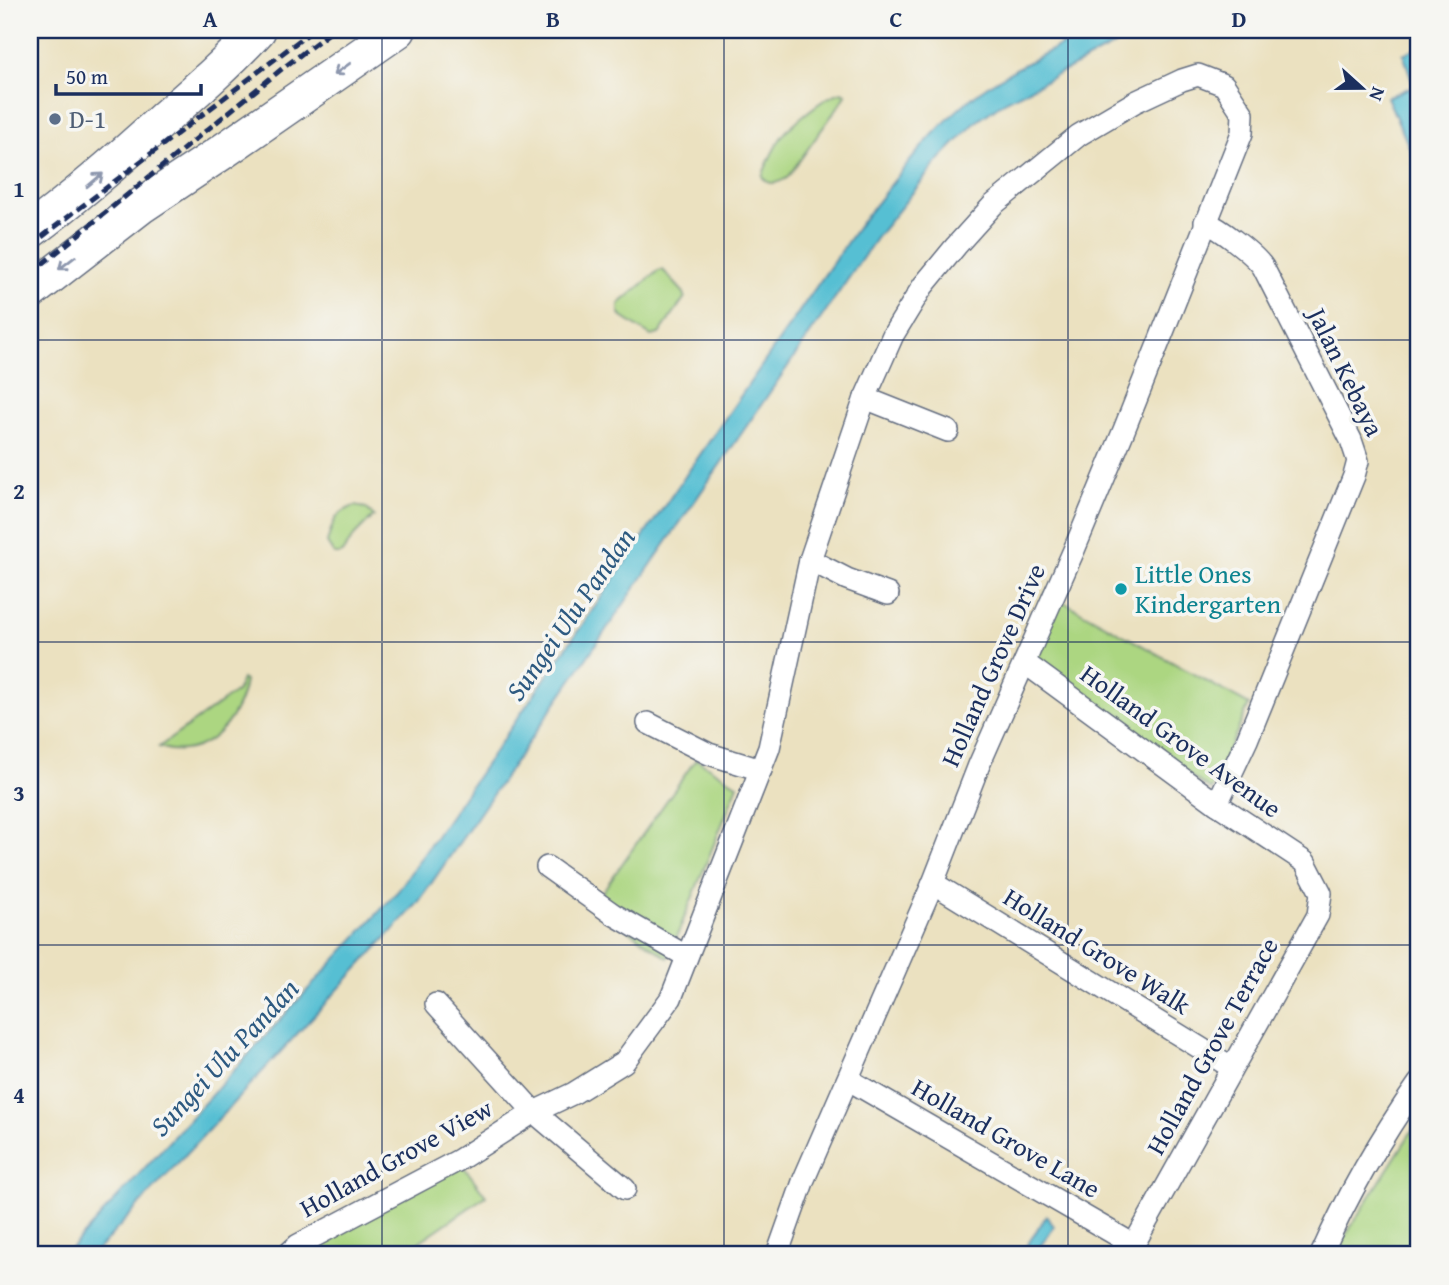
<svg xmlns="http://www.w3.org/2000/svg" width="1449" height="1285" viewBox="0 0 1449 1285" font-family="'Gentium Book Plus',serif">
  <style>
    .green { fill: #acd681; stroke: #648270; stroke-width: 2 }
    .water { fill: #56bfd3; stroke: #387798; stroke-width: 2 }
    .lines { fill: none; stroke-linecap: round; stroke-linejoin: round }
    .minor-casing { stroke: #646d80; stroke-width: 24 }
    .primary-casing { stroke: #646d80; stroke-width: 38 }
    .minor { stroke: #fff; stroke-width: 21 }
    .primary { stroke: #fff; stroke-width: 35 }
    .rail { stroke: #1b2f5e; stroke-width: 5; stroke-dasharray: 10 5; stroke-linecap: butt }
    .oneway { stroke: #8d97ae }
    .grid { fill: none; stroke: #1b2f5e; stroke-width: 2; stroke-opacity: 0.55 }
    .service-dot { fill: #5c6f8a; stroke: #f6f6f2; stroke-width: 2.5 }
    .culture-dot { fill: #0f9aa8; stroke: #f6f6f2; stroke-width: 2.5 }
    .labels { text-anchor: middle; stroke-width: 7; stroke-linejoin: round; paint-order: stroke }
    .service-label { font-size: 26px; fill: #4e5e75; stroke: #f6f6f2; text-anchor: start }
    .street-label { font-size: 26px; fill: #1b2f5e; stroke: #f6f6f2 }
    .culture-label { font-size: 26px; fill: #0d838f; stroke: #f6f6f2; text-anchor: start }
    .water-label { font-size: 28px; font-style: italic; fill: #2d5a81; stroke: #f6f6f2 }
    .neatline { fill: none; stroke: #1b2f5e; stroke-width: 2.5 }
    .grid-label { font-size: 23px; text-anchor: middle; font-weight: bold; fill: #1b2f5e }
  </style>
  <rect width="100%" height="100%" fill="#f6f6f2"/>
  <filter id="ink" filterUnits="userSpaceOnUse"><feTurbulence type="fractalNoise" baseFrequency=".0143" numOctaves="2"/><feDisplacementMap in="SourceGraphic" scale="14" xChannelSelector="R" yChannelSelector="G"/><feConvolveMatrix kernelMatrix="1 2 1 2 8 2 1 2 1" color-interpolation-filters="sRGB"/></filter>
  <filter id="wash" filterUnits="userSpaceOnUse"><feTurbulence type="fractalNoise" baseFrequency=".00686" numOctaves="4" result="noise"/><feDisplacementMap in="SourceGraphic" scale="28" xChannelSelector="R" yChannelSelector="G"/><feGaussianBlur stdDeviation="1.57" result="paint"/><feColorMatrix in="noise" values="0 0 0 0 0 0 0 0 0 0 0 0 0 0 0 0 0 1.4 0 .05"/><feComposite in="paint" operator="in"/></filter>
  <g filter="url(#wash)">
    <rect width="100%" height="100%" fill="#ebe1c0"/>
    <g class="green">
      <path d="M843,92L846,94L845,97L787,178C778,183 767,187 762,176C767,164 772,152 779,141C788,126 825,95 843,92Z"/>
      <polygon points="663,270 684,293 685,297 659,334 651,336 622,317 619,312 619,304 658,271"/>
      <path d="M355,506L366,508L374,516L355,535L341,554H334L327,543C333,523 333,513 355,506Z"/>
      <polygon points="1046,592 1249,705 1211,790 1018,657"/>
      <path d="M242,679L245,681C239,721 203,763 159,747L237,691Z"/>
      <polygon points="696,759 738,785 668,958 593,905"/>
      <polygon points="1419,1120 1419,1244 1381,1255 1333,1255"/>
      <polygon points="459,1160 486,1196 400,1255 287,1255"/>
    </g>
    <g class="water">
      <path d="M1093,30H1144L1004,102L976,122L938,161L877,237L417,904L93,1255H65L398,891L859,225C899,176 938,118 992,83C1024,63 1059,46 1093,30Z"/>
      <polygon points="1419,47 1419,169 1387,97 1414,86 1403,54"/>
      <polygon points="1046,1216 1054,1226 1035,1254 1026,1247"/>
    </g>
  </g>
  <g filter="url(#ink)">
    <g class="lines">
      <g class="minor-casing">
        <g id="minor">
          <path d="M1205,222C1220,228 1254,254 1263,267L1351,440L1358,461L1354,476L1247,740L1217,804"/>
          <polyline points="865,398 948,431"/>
          <polyline points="810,560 847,579 888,594"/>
          <polyline points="1025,663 1217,804 1305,862 1321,893 1318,915 1128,1255"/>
          <polyline points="648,723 709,754 761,770"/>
          <polyline points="547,867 613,914 686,956"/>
          <polyline points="933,883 1231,1067"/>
          <polyline points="436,1004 534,1112 625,1189"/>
          <polyline points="849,1080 1134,1245"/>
          <polyline points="287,1255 298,1245 459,1160 534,1112 574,1093 624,1062 671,998 769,748 810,560 865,398 893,335 923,286 956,246 993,205 1079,135 1135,102 1182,80 1198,75 1224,85 1243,114 1242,133 1124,430 1074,550 979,765 933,883 804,1179 777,1255"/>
          <path d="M1321,1255C1348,1194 1381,1137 1419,1083"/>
        </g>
      </g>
      <g class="primary-casing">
        <g id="primary">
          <path d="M30,231C79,195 124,155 169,114C200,87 231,60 258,30"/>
          <polyline points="30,292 141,206 222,152 398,30"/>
        </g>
      </g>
      <use href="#minor" class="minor"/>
      <use href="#primary" class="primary"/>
      <g class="rail">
        <polyline points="30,246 313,30"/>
        <polyline points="30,274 283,68 333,30"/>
      </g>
    </g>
    <defs><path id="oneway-shaft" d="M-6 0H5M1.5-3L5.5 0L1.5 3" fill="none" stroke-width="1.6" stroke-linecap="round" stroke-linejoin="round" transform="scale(1.75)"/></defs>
    <g class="oneway">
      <use href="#oneway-shaft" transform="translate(342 69) rotate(145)"/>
      <use href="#oneway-shaft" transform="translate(95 180) rotate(-40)"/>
      <use href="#oneway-shaft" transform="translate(67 263) rotate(142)"/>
    </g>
  </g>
  <path class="grid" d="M382,30V1255M724,30V1255M1068,30V1255M30,340H1419M30,642H1419M30,945H1419"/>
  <circle class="service-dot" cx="55" cy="119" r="7"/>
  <circle class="culture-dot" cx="1121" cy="589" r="7"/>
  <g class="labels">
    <g class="service-label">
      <text x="69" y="128">D-1</text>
    </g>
    <g class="street-label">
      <text transform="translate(1346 372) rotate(64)" y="9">Jalan Kebaya</text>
      <text transform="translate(993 665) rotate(-66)" y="9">Holland Grove Drive</text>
      <text transform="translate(1181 741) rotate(36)" y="9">Holland Grove Avenue</text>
      <text transform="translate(1097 951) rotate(32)" y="9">Holland Grove Walk</text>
      <text transform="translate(1212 1046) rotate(-61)" y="9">Holland Grove Terrace</text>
      <text transform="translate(1006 1138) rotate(30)" y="9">Holland Grove Lane</text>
      <text transform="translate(396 1158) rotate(-29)" y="9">Holland Grove View</text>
    </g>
    <g class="culture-label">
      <text x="1135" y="583">Little Ones<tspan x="1135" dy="30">Kindergarten</tspan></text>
    </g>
    <g class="water-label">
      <text transform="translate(570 614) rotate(-55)" y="10">Sungei Ulu Pandan</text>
      <text transform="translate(224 1057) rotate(-47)" y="10">Sungei Ulu Pandan</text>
    </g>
  </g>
  <rect width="1449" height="1285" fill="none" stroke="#f6f6f2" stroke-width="77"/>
  <g transform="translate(1362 88) rotate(111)" stroke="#f6f6f2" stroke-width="5" paint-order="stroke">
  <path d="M0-5L12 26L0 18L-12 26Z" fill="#1b2f5e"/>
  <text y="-10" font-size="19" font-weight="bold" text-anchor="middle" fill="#1b2f5e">N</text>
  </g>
  <path d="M56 84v10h145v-10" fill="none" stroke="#1b2f5e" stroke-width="3.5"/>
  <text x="66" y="84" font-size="21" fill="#1b2f5e" stroke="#f6f6f2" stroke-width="5" paint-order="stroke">50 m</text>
  <rect x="38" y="38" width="1372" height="1208" class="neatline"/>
  <g class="grid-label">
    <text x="210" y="27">A</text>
    <text x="553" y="27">B</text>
    <text x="896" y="27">C</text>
    <text x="1239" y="27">D</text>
    <text x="19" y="197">1</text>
    <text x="19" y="499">2</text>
    <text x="19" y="801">3</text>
    <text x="19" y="1103">4</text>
  </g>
</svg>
